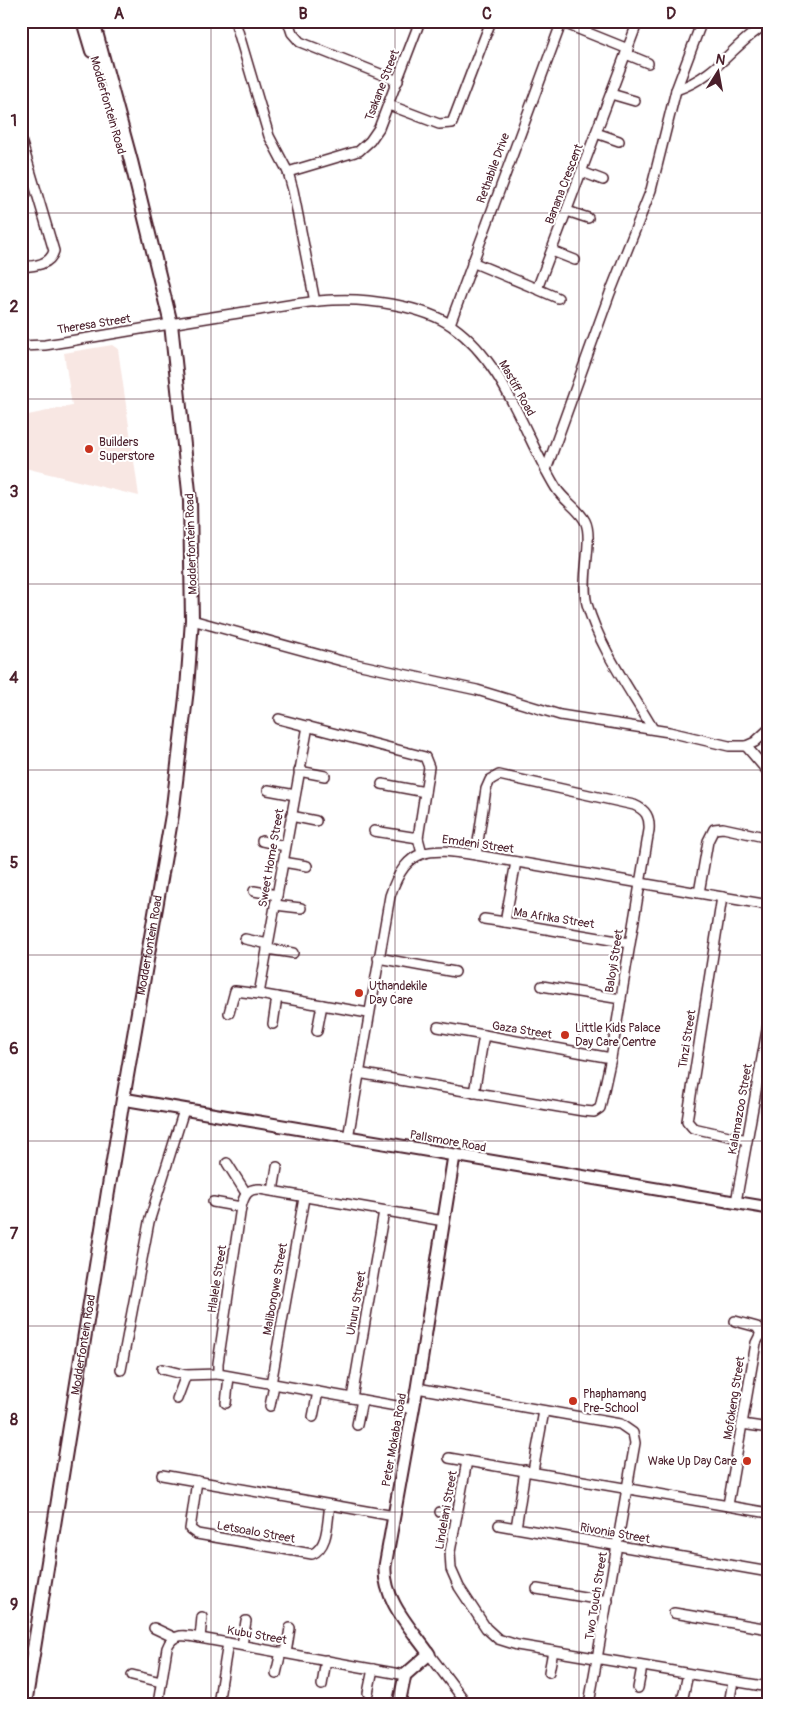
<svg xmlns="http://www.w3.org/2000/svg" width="790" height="1725" viewBox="0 0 790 1725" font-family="Pangolin,sans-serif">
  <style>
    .built { fill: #f8e7e3 }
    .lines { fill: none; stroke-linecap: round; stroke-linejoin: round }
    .minor-casing { stroke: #4a1f2b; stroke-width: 12 }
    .tertiary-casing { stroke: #4a1f2b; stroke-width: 15 }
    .secondary-casing { stroke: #4a1f2b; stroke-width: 16 }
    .minor { stroke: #fff; stroke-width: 9 }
    .tertiary { stroke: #fff; stroke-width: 11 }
    .secondary { stroke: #fff; stroke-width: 12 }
    .grid { fill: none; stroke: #4a1f2b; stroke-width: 1; stroke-opacity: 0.55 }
    .poi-dot { fill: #c8321e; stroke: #fff; stroke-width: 2 }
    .labels { text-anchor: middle; stroke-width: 4; stroke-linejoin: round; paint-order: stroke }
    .street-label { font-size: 12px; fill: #4a1f2b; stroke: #fff }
    .poi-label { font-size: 12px; fill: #4a1f2b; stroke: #fff; text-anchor: start }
    .neatline { fill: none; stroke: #4a1f2b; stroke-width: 2 }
    .grid-label { font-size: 16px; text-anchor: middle; font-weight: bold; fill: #4a1f2b }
  </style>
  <rect width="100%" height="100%" fill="#fff"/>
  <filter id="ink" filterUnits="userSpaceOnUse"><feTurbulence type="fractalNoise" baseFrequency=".02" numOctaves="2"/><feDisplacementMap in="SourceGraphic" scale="10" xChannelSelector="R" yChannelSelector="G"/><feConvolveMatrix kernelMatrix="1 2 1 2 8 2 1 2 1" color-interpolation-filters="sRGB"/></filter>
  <g filter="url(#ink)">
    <g class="built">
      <polygon points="112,345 118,349 139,496 21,467 21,413 28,415 72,406 64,353"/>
      <polygon points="769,1047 769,1094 761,1093"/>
    </g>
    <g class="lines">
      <g class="minor-casing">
        <g id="minor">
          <polyline points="235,21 269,136 288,172 293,190 315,302"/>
          <polyline points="288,21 292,33 300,42 398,81"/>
          <polyline points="657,21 661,23"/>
          <polyline points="561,22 628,49"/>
          <polyline points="626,54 648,63"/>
          <path d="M676,90C720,75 733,43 769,22"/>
          <polyline points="611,94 635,101"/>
          <polyline points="389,105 439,124 452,123 491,21"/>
          <polyline points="596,133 619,141"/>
          <path d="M21,140L54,251C50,265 35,266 21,267"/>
          <polyline points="359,151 370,141 379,128 420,21"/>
          <polyline points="288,172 355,152"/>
          <polyline points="582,172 603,180"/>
          <polyline points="567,211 588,218"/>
          <polyline points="552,251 575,260"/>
          <polyline points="472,262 537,289 638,21"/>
          <polyline points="537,289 558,298"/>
          <polyline points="450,324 562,21"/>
          <path d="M21,346L45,345C116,334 187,320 259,310C283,306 308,301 333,300C367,298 424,306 452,326C506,364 523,434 556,488C564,501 578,508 585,521C594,538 580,580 587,604C599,647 631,691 653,729"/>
          <polyline points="546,470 610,293 651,190 676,90 702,21"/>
          <polyline points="192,620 342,661 477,690 560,715 669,732 729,746 746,746 755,742 769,729"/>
          <polyline points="279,719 425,757 429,767 418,838 422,853"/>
          <polyline points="308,726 259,994 368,1013"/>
          <polyline points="746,746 769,773"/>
          <polyline points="299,771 325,776"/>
          <polyline points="382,784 425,792"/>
          <polyline points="268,790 295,795"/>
          <polyline points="291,816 316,821"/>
          <polyline points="374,831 418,838"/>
          <polyline points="262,841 285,846"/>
          <polyline points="283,862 307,866"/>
          <polyline points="516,862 505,922 629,943"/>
          <polyline points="254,891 277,895"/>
          <polyline points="699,893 708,841 714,829 723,828 769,838"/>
          <polyline points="722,897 687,1121 693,1128 747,1140"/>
          <polyline points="275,905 301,908"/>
          <polyline points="484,919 505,922"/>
          <polyline points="245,939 268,944"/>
          <polyline points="267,949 293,953"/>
          <polyline points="378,958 455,972"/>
          <polyline points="542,986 621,999"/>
          <polyline points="229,1013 235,991 259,994"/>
          <polyline points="273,1024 277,997"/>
          <polyline points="438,1027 484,1035"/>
          <polyline points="317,1031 322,1005"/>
          <path d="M358,1073L583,1111L594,1112L600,1108L611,1058L649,830C650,817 646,810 634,805L499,775L490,780L486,789L476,855"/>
          <polyline points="474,1093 484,1035 611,1058"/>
          <path d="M348,1138L390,896C407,845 430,848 476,855L769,905"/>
          <polyline points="227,1163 246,1193"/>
          <polyline points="273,1191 277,1167"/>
          <polyline points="213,1202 241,1207"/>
          <polyline points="736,1202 769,1019"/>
          <polyline points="735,1321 757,1327 762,1335"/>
          <polyline points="162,1369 186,1375 218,1374"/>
          <polyline points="121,1370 149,1222 184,1110"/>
          <polyline points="271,1384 304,1198"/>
          <polyline points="417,1388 620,1424 633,1433 635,1443 589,1704"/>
          <polyline points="352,1398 384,1211"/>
          <polyline points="177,1399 186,1375"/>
          <polyline points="226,1403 229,1377"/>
          <polyline points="270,1406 274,1385"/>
          <path d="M413,1409L218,1374V1363L241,1207C244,1196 247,1188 260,1189L444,1221"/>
          <polyline points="313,1417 318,1392"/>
          <polyline points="742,1424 769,1428"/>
          <polyline points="357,1425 362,1400"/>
          <polyline points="449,1458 769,1513"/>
          <polyline points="467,1461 450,1552 451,1569 459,1587 486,1628 498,1639 517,1645 769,1687"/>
          <polyline points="525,1470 516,1528 769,1572"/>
          <polyline points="533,1471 544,1411"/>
          <polyline points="162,1475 394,1516"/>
          <path d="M197,1481L190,1529L197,1534L312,1554C329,1547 327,1521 330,1505"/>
          <polyline points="728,1505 756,1343 760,1335 769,1334"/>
          <polyline points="440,1512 457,1515"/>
          <polyline points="499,1525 516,1528"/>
          <polyline points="537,1589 608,1601"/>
          <polyline points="674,1613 769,1629"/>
          <polyline points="154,1628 173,1637"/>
          <polyline points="200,1638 202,1617"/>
          <polyline points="242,1645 246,1621"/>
          <polyline points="286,1653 290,1628"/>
          <polyline points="429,1654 467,1704"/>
          <polyline points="549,1672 553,1651"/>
          <polyline points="276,1674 281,1652"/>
          <polyline points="132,1675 161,1682"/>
          <polyline points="322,1685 326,1660"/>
          <polyline points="638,1688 642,1667"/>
          <polyline points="368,1693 373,1669"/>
          <polyline points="683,1697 688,1674"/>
          <path d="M158,1704L167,1648C173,1632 186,1635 200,1638L405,1675"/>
          <polyline points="218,1704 228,1643"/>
          <polyline points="729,1704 733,1681"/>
        </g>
      </g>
      <g class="tertiary-casing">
        <g id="tertiary">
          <polyline points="123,1099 769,1208"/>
          <path d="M399,1704L405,1675L429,1654C410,1627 383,1600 385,1566L417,1388L454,1156"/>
        </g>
      </g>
      <g class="secondary-casing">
        <g id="secondary">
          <polyline points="83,21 92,51"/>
          <path id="s1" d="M25,1704L123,1099L172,815L187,689L192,620L190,501L171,324L131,161L93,21"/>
        </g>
      </g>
      <use href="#minor" class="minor"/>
      <use href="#tertiary" class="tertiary"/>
      <use href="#secondary" class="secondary"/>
    </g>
  </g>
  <path class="grid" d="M211,21V1704M395,21V1704M579,21V1704M21,213H769M21,399H769M21,584H769M21,770H769M21,955H769M21,1141H769M21,1326H769M21,1512H769"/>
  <g class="poi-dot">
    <circle cx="89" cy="449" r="5"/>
    <circle cx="359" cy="993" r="5"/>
    <circle cx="565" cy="1035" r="5"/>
    <circle cx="573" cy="1401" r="5"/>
    <circle cx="747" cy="1461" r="5"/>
  </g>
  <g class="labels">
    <g class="street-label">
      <text transform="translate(382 85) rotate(-69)" y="4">Tsakane Street</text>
      <text transform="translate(108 105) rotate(74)" y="4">Modderfontein Road</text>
      <text transform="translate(493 168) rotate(-70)" y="4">Rethabile Drive</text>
      <text transform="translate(564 184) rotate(-69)" y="4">Banana Crescent</text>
      <text transform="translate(94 324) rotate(-9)" y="4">Theresa Street</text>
      <text transform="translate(517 388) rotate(61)" y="4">Mastiff Road</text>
      <text transform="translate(191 544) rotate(-92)" y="4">Modderfontein Road</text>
      <text transform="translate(478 844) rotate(8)" y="4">Emdeni Street</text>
      <text transform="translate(271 858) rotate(-80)" y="4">Sweet Home Street</text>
      <text transform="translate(554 918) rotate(9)" y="4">Ma Afrika Street</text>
      <text dy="4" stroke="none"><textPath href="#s1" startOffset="769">Modderfontein Road</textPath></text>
      <text transform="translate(614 961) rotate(-81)" y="4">Baloyi Street</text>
      <text transform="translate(522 1030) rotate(9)" y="4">Gaza Street</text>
      <text transform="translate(687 1039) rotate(-81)" y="4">Tinzi Street</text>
      <text transform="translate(740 1109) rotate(-80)" y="4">Kalamazoo Street</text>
      <text transform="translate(448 1141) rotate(10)" y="4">Pallsmore Road</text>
      <text transform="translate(217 1279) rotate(-81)" y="4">Hlalele Street</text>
      <text transform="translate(275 1289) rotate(-80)" y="4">Malibongwe Street</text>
      <text transform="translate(356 1303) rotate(-80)" y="4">Uhuru Street</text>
      <text dy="4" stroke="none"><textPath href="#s1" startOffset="364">Modderfontein Road</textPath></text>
      <text transform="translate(734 1398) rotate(-81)" y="4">Mofokeng Street</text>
      <text transform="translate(394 1440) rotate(-80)" y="4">Peter Mokaba Road</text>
      <text transform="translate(446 1510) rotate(-80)" y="4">Lindelani Street</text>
      <text transform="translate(256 1532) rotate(10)" y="4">Letsoalo Street</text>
      <text transform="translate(615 1533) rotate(10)" y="4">Rivonia Street</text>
      <text transform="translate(596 1596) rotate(-81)" y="4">Two Touch Street</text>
      <text transform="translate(257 1635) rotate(10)" y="4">Kubu Street</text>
    </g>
    <g class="poi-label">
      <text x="99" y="446">Builders<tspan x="99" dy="14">Superstore</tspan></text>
      <text x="369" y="990">Uthandekile<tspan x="369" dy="14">Day Care</tspan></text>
      <text x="575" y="1032">Little Kids Palace<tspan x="575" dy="14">Day Care Centre</tspan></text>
      <text x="583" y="1398">Phaphamang<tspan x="583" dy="14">Pre-School</tspan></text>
      <text x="737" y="1465" text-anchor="end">Wake Up Day Care</text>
    </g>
  </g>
  <rect width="790" height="1725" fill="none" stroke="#fff" stroke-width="55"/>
  <g transform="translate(718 72) rotate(11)" stroke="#ffffff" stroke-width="4" paint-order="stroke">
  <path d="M0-4L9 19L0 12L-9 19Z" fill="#4a1f2b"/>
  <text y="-8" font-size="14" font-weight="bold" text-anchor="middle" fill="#4a1f2b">N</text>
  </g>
  <rect x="28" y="28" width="734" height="1670" class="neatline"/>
  <g class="grid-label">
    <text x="119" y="19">A</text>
    <text x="303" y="19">B</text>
    <text x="487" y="19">C</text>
    <text x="671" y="19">D</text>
    <text x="14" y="126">1</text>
    <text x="14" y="312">2</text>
    <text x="14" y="497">3</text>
    <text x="14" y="683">4</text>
    <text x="14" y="868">5</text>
    <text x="14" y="1054">6</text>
    <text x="14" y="1239">7</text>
    <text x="14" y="1425">8</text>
    <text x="14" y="1610">9</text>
  </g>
</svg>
